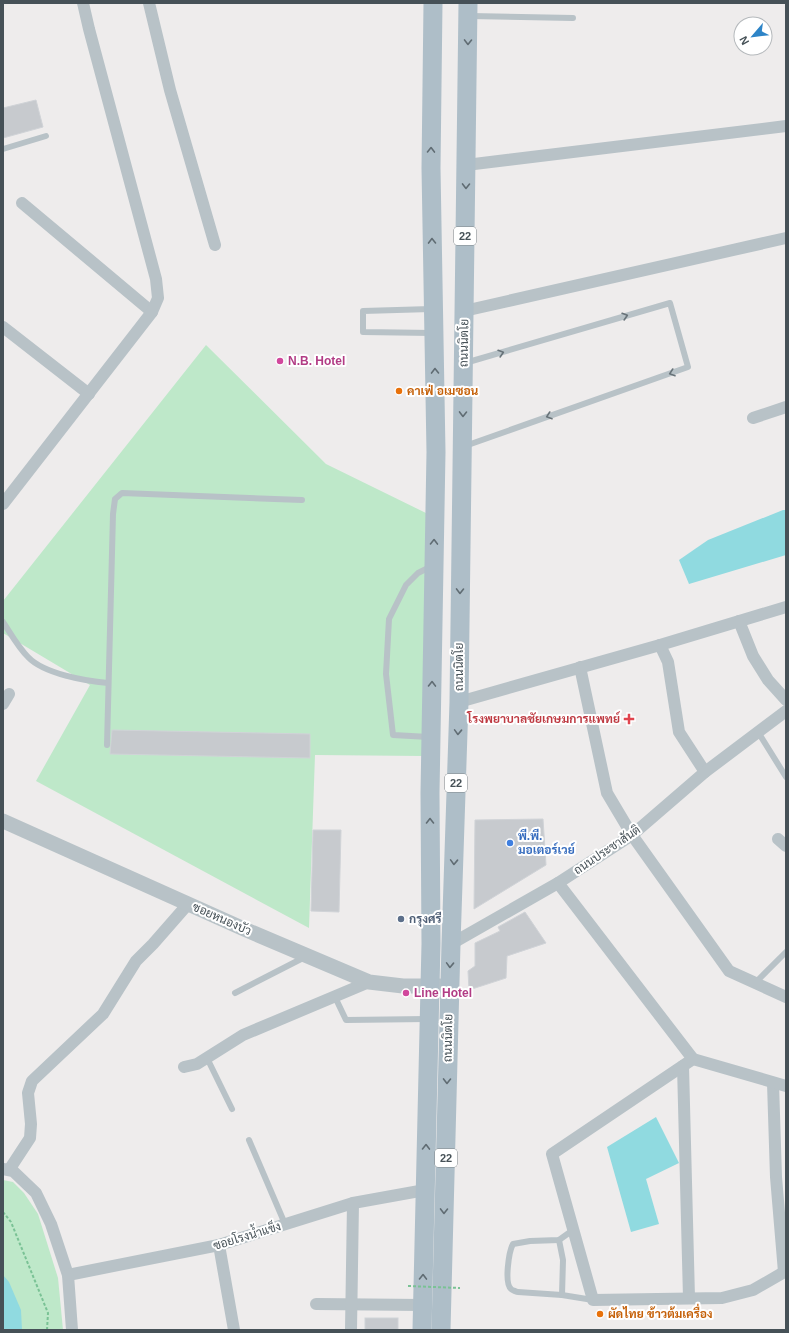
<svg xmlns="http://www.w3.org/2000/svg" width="789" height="1333" viewBox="0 0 789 1333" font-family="Helvetica,Sarabun,sans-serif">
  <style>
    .green { fill: #bee8c9 }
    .water { fill: #90dae0 }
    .building { fill: #c7cace; stroke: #d0d3d7 }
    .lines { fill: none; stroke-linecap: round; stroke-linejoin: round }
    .path { stroke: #7ac295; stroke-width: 2; stroke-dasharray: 3 2; stroke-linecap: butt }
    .service { stroke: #b8c2c7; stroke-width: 6 }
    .minor { stroke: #b8c2c7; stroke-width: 12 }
    .tertiary { stroke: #b8c2c7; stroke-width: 15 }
    .primary { stroke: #aebec8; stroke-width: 19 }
    .path-bridge { stroke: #7ac295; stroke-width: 2; stroke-dasharray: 3 2; stroke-linecap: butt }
    .oneway { stroke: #606c73 }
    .oneway2 { stroke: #687379 }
    .hotel-dot { fill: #d1479c; stroke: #fff; stroke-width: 1.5 }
    .food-dot { fill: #e8710a; stroke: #fff; stroke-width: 1.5 }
    .health-dot { fill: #e0444e; stroke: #fff; stroke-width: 1.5 }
    .shop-dot { fill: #3f7fe0; stroke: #fff; stroke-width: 1.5 }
    .service-dot { fill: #5c6f8a; stroke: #fff; stroke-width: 1.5 }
    .labels { text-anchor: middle; stroke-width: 4; stroke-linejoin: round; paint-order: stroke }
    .shield { fill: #fff; stroke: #7e8589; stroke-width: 1 }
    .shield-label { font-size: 11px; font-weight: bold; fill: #465157 }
    .street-label { font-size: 12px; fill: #465157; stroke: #fff }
    .hotel-label { font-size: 12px; font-weight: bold; fill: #b23c85; stroke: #fff; text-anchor: start }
    .food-label { font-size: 12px; font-weight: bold; fill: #c56008; stroke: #fff; text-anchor: start }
    .health-label { font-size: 12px; font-weight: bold; fill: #be3a42; stroke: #fff; text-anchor: end }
    .shop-label { font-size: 12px; font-weight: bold; fill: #366cbe; stroke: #fff; text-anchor: start }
    .service-label { font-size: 12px; font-weight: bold; fill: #4e5e75; stroke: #fff; text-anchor: start }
  </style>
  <rect width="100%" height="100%" fill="#eeecec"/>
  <g class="green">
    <polygon points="206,345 326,464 428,514 423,756 315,755 309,928 36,781 90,685 3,633 3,601"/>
    <polygon points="3,1180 13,1182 24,1193 38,1214 58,1278 63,1330 3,1330"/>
  </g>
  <g class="water">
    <polygon points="783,510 786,510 786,555 689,584 679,560 708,540"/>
    <polygon points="656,1117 679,1163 646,1179 659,1224 631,1232 607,1147"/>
    <polygon points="3,1275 9,1282 21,1310 22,1330 3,1330"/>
  </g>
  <g class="building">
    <polygon points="36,100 43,127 3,138 3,108"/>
    <polygon points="112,730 310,734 310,758 110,754"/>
    <polygon points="543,819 546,865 474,909 475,820"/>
    <polygon points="313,830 341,830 339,912 311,911"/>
    <polygon points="525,912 546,943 507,956 506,978 469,990 468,971 475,966 475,943 500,931 498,927"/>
    <rect x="365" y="1318" width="33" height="12"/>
  </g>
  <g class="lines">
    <polyline class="path" points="3,1212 11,1222 48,1313 47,1330"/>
    <g class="service">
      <polyline points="470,16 573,18"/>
      <polyline points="3,149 46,136"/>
      <polyline points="431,309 363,311 363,332 432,333"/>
      <polyline points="465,363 670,303 688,367 465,446"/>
      <path d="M3,622C11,634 18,647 28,657C44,674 86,681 108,683"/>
      <polyline points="758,732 786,777"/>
      <polyline points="429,737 393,735 386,674 389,619 406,585 418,573 432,566"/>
      <polyline points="107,745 113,514 115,499 122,493 302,500"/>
      <polyline points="755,983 786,952"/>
      <polyline points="235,993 305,957"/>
      <polyline points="335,997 346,1020 427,1019"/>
      <polyline points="207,1058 232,1109"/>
      <polyline points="249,1140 285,1224"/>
      <path d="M573,1230L559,1240L530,1241L513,1244C509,1251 504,1283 511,1289C512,1290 517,1292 518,1292L562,1295L593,1300"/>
      <polyline points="559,1240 563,1260 562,1295"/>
    </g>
    <g class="minor">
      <polyline points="149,3 170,90 215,245"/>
      <polyline points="466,165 786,126"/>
      <polyline points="22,203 152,312"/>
      <polyline points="464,311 786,238"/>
      <polyline points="3,327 89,394"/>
      <polyline points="753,418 786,407"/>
      <polyline points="3,504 152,312 158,298 156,279 89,29 83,3"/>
      <polyline points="739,621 753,656 768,680 786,700"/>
      <polyline points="660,645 668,662 679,732 705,772"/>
      <polyline points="580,667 607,793 632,835 729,971 786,997"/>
      <polyline points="459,702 660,645 786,607"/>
      <polyline points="3,704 9,694"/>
      <polyline points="778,839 786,846"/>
      <polyline points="558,883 693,1059"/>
      <polyline points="451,944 558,883 632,835 705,772 786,711"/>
      <polyline points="683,1066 689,1298"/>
      <polyline points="184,1067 197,1064 243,1035 369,982"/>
      <polyline points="773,1083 776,1177 784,1272"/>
      <polyline points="786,1086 693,1059 552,1154 593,1300 722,1298 753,1290 786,1271"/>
      <polyline points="3,1169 13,1171 36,1193 51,1224 68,1275 72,1330"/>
      <polyline points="9,1170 30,1138 31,1124 28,1093 32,1081 103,1014 136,961 153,944 188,904"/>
      <polyline points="219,1245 234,1330"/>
      <polyline points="68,1275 219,1245 353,1203 425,1190"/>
      <polyline points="316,1304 422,1305"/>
      <polyline points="351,1330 353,1203"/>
    </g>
    <polyline class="tertiary" points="3,821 244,929 369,982 403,986 440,986"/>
    <g class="primary">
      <polyline points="422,1330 431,944 430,793 436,452 431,168 433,3"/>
      <polyline points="441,1330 451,944 459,702 468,3"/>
    </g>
    <polyline class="path-bridge" points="408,1286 460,1288"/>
  </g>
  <defs><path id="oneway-chevron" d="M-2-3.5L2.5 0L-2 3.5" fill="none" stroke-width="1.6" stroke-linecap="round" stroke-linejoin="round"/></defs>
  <g class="oneway">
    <use href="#oneway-chevron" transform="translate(468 42) rotate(91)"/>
    <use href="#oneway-chevron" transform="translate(431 150) rotate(-89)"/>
    <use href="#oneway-chevron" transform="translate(466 186) rotate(91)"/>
    <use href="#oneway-chevron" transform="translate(432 241) rotate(-91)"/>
    <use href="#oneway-chevron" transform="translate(435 371) rotate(-91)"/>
    <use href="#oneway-chevron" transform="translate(463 414) rotate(91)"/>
    <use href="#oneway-chevron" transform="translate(434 542) rotate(-89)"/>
    <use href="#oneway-chevron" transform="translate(460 591) rotate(91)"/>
    <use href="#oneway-chevron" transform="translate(432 684) rotate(-89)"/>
    <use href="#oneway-chevron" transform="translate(458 732) rotate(92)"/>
    <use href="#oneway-chevron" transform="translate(430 821) rotate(-90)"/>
    <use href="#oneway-chevron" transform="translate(454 862) rotate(92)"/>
    <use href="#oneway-chevron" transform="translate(450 965) rotate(92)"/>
    <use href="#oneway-chevron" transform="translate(447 1081) rotate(91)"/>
    <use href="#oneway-chevron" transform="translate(426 1147) rotate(-89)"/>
    <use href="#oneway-chevron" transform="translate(444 1211) rotate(91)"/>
    <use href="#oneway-chevron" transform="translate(423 1277) rotate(-89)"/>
  </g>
  <g class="oneway2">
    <use href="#oneway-chevron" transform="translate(625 316) rotate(-17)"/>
    <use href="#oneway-chevron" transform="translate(501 353) rotate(-17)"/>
    <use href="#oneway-chevron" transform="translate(672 373) rotate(161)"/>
    <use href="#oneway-chevron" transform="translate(549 416) rotate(161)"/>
  </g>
  <g class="hotel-dot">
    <circle cx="280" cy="361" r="4"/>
    <circle cx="406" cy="993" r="4"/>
  </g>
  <g class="food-dot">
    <circle cx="399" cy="391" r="4"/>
    <circle cx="600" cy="1314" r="4"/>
  </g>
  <path class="health-dot" d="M627 713h4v4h4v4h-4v4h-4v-4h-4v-4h4z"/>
  <circle class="shop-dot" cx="510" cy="843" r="4"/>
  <circle class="service-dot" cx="401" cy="919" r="4"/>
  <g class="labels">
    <g class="shield">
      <rect x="454" y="227" width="22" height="18" rx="3"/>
      <rect x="445" y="774" width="22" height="18" rx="3"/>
      <rect x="435" y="1149" width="22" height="18" rx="3"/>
    </g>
    <g class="shield-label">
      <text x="465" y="240">22</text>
      <text x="456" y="787">22</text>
      <text x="446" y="1162">22</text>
    </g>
    <g class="street-label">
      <text transform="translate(464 343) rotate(-89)" y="4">ถนนนิตโย</text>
      <text transform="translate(459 667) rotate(-90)" y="4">ถนนนิตโย</text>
      <text transform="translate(607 850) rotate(-34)" y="4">ถนนประชาสันติ</text>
      <text transform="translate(222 919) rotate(24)" y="4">ซอยหนองบัว</text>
      <text transform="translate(448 1038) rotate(-89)" y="4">ถนนนิตโย</text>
      <text transform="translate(247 1236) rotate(-17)" y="4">ซอยโรงน้ำแข็ง</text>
    </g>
    <g class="hotel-label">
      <text x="288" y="365">N.B. Hotel</text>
      <text x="414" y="997">Line Hotel</text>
    </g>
    <g class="food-label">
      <text x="407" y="395">คาเฟ่ อเมซอน</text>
      <text x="608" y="1318">ผัดไทย ข้าวต้มเครื่อง</text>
    </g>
    <g class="health-label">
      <text x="620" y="723">โรงพยาบาลชัยเกษมการแพทย์</text>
    </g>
    <g class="shop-label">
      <text x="518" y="840">พี.พี.<tspan x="518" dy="14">มอเตอร์เวย์</tspan></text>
    </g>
    <g class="service-label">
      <text x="409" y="923">กรุงศรี</text>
    </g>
  </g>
  <rect width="789" height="1333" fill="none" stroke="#465157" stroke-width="8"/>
  <g transform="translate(753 36) rotate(242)"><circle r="19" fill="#ffffff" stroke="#b5b9bc"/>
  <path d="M0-3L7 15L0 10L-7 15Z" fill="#2d84c7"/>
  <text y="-6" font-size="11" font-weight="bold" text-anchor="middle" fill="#465157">N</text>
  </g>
</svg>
